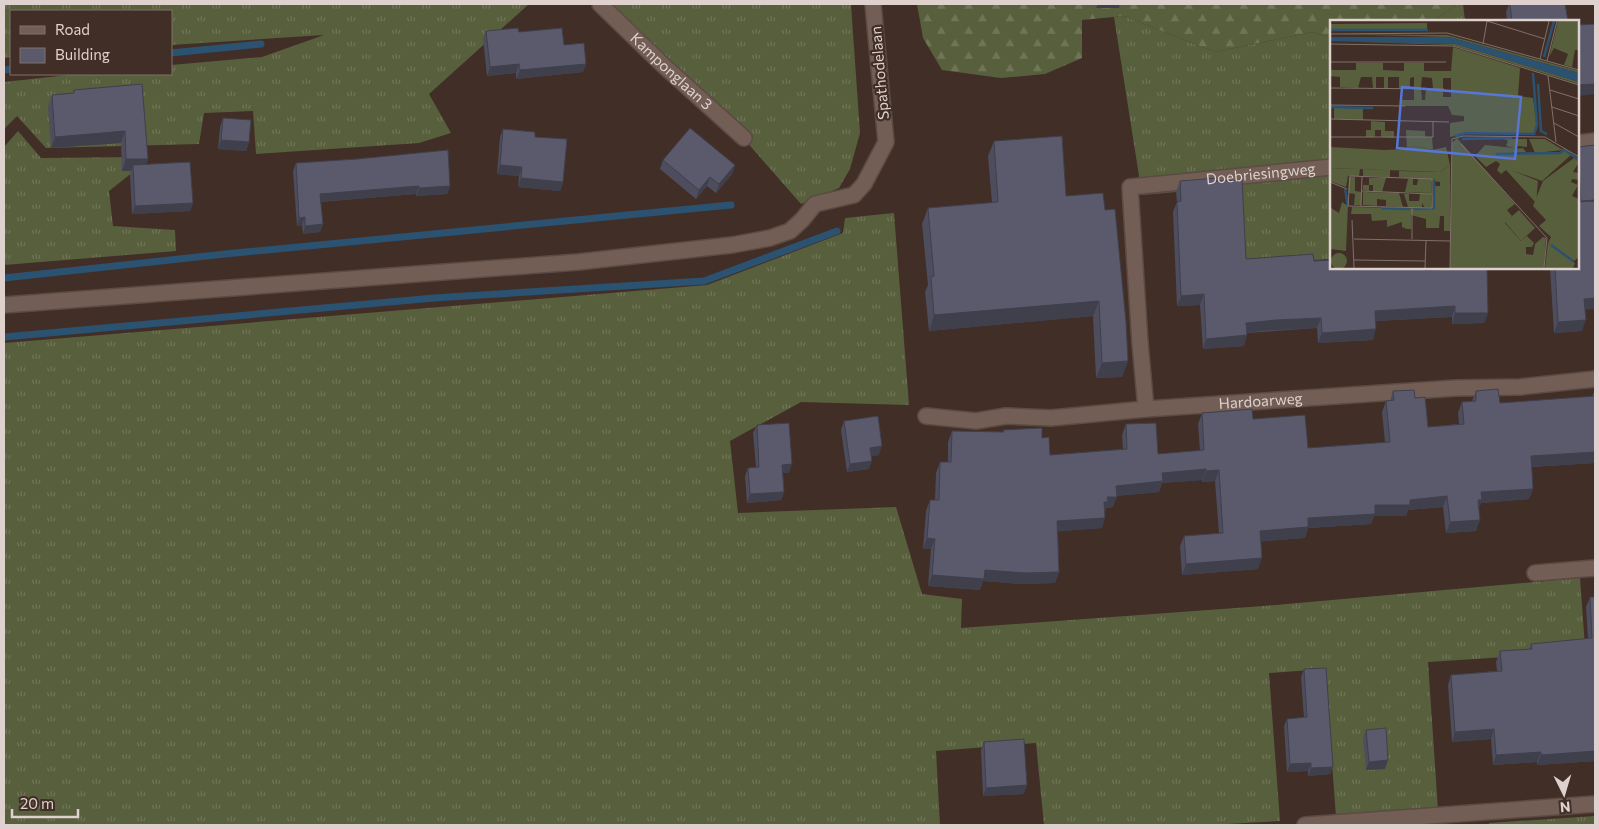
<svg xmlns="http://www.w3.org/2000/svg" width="1599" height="829" viewBox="0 0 1599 829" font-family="Commissioner,sans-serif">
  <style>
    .grass { fill: url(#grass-tufts) }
    .forest { fill: url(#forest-firs) }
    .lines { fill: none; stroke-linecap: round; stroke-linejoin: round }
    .stream { stroke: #2b5271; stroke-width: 7 }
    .street-casing { stroke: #5b4b44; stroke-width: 18 }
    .street { stroke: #735e56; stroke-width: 15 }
    .wall { fill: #4e4d5e }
    .shaded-wall { fill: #403f4c }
    .building { fill: #5b5a6d; stroke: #403f4c }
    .labels { text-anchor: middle; stroke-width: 4.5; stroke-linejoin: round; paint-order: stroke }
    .street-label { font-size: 15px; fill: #dfd2ce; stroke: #412e27 }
    .inset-river { fill: none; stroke: #2b5271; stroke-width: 2.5 }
    .inset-road { fill: none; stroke: #80706a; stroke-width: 1 }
    .view { fill: #5776d5; fill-opacity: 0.15; stroke: #5776d5; stroke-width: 2.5 }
    .inset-edge { fill: none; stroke: #dfd2ce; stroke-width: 2.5 }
  </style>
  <defs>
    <pattern id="grass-tufts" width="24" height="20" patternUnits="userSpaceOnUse" patternTransform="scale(1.25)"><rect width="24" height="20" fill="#585f3c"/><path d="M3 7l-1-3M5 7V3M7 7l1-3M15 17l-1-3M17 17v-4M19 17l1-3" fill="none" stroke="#707557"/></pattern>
    <pattern id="forest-firs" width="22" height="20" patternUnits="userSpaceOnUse" patternTransform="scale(1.25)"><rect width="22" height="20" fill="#585f3c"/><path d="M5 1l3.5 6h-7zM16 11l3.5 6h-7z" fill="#707557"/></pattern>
  </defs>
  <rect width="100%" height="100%" fill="#412e27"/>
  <g class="grass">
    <polygon points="4,4 529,4 429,94 451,133 419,143 256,154 253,111 204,113 199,144 46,148 17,116 4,129 4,82 78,74 171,74 171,65 262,57 324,35 171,45 171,11 11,11 11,57 4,58"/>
    <polygon points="602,4 851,4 860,133 850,169 839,188 801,204 715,106"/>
    <polygon points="1457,4 1463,4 1465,21 1434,21"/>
    <polygon points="1124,16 1215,52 1312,32 1331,38 1331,259 1242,264 1234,187 1142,195 1114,17"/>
    <polygon points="18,131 41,158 137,157 138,168 109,191 113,226 175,230 176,251 4,265 4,147"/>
    <polygon points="894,213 909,405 801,402 730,441 738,513 896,507 922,594 962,599 961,628 1263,606 1580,578 1585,647 1521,656 1428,662 1438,810 1336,817 1325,669 1269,673 1280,821 1210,825 1044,825 1036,743 936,751 940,825 4,825 4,343 707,285 843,233 845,218"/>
    <polygon points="1595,816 1595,825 1489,825 1489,823"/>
  </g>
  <polygon class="forest" points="917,4 1457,4 1434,21 1332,21 1331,38 1312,32 1215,52 1124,16 1082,20 1082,58 1045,74 1001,78 942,70 923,38"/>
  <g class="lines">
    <g class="stream">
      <polyline points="171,53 261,44"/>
      <polyline points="4,70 11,69"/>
      <polyline points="4,278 225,254 731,205"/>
      <polyline points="4,337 434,298 704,281 837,231"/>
    </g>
    <g class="street-casing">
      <g id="street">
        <path id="s1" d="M600,4L663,65L744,138"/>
        <polyline points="1578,143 1595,141"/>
        <polyline points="4,305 578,262 732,245 770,238 790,231 802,220 815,204 854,195 864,184 886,142 873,4"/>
        <path id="s2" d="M1146,409L1140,343L1130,187L1332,167"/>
        <path id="s3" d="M926,416L976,421L1006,416L1051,418L1146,409L1456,388L1520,387L1595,379"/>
        <polyline points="1535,573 1595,568"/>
        <polyline points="1305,825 1595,804"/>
      </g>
    </g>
    <use href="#street" class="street"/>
  </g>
  <g class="wall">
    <polygon points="1509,4 1565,4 1568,21 1507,21 1506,12"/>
    <polygon points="486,31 519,32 564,45 586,64 583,72 516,79 516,73 487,76 483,39"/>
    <polygon points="142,84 148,159 146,165 193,203 190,211 132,214 130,174 131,171 122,171 121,143 51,148 48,107 52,95 73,93 74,90"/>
    <polygon points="223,118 249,142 246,151 218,149 220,127"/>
    <polygon points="503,129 535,137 563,182 560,191 518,187 519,176 497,174 500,137"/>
    <polygon points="994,141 1066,196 1105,210 1128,361 1122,377 1096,378 1093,316 929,331 925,292 928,285 922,224 928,208 992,203 988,156"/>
    <polygon points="1595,145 1585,309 1582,331 1554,333 1550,268 1578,268 1578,147"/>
    <polygon points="663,160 735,165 732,174 716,193 707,186 696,199 660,169"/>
    <polygon points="296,163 450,186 447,194 416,196 416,194 320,202 323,224 320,232 303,234 302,225 297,226 293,171"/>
    <polygon points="1180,181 1216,181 1246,259 1314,261 1425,270 1488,313 1484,323 1452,324 1452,317 1376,321 1373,340 1318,343 1317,328 1247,333 1244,346 1203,349 1200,305 1177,306 1173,212 1177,202 1176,192"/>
    <polygon points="1595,389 1595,463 1532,467 1533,489 1529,499 1481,503 1479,508 1476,531 1446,533 1443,507 1408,510 1406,516 1374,516 1371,524 1308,528 1305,538 1261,541 1258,569 1182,575 1180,546 1184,536 1219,533 1215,481 1202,482 1202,480 1162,483 1159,492 1116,496 1113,507 1106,508 1102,528 1058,531 1059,572 1055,583 1021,584 983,581 980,590 928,586 931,549 923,549 926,511 930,500 935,500 936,473 940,462 948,462 948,442 952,431 1003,432 1003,430 1042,438 1050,455 1123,449 1122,435 1126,424 1158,454 1200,451 1198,424 1202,413 1253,419 1308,448 1385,442 1382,412 1386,401 1390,401 1393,391 1415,398 1428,427 1459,424 1458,413 1462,402 1472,401 1476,391 1500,403 1592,397"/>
    <polygon points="844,421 879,455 871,456 869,469 847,472 841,430"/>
    <polygon points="757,425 789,473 783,473 784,492 781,500 747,503 745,476 748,468 756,467 753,433"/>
    <polygon points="1590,597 1595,597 1595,761 1537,765 1537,762 1493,765 1491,739 1452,742 1448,685 1451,675 1497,671 1496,662 1500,651 1529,649 1531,644 1588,639 1586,607"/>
    <polygon points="1304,669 1333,767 1330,774 1308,776 1308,771 1287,772 1284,726 1287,719 1304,718 1301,677"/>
    <polygon points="1366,730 1385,769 1366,770 1363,738"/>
    <polygon points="984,742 1024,794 983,796 981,750"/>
  </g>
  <g class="shaded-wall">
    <polygon points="1098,4 1120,4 1119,8 1096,8"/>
    <polygon points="519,64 516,73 487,76 490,67"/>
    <polygon points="586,64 583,72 516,79 520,70"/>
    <polygon points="1595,84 1595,94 1578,96 1578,85"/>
    <polygon points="125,131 121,143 51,148 55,137"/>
    <polygon points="221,140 249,142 246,151 218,149"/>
    <polygon points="126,159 148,159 144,170 133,165 131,171 122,171"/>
    <polygon points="500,165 522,167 519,176 497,174"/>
    <polygon points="735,165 732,174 716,193 719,184"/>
    <polygon points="710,177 707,186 696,199 699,190"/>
    <polygon points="521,178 563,182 560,191 518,187"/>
    <polygon points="419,186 416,194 317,202 320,194"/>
    <polygon points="450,186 447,194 416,196 419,188"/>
    <polygon points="193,203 190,211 132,214 135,206"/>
    <polygon points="305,217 302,225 297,226 299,218"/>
    <polygon points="323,224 320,232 303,234 305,226"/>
    <polygon points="1204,294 1200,305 1177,306 1181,296"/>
    <polygon points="1595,298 1595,309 1580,310 1584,299"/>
    <polygon points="1099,301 1093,316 929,331 934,315"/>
    <polygon points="1455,306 1452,317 1371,321 1375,311"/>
    <polygon points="1455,313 1488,313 1484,323 1452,324"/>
    <polygon points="1321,318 1317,328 1273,330 1243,333 1246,323 1276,320"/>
    <polygon points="1586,320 1582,331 1554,333 1558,322"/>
    <polygon points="1376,329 1373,340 1318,343 1322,333"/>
    <polygon points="1247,335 1244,346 1203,349 1206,339"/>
    <polygon points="1128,361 1122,377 1096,378 1102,363"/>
    <polygon points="882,446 879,455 867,457 870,448"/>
    <polygon points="1595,452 1595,463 1527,467 1531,456"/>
    <polygon points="872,461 869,469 847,472 850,464"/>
    <polygon points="792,464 789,473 779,473 782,465"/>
    <polygon points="1206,469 1202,480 1162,483 1159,492 1112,496 1116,486 1162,473"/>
    <polygon points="1219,470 1215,481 1202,482 1206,471"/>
    <polygon points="1533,489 1529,499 1481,503 1478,510 1474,510 1481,492"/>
    <polygon points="784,492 781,500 747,503 750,494"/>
    <polygon points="1447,496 1443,507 1408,510 1406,516 1374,516 1371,524 1308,528 1305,538 1256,542 1260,531 1308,518 1375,505 1410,500"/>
    <polygon points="1107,497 1117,497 1113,507 1106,508 1104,512 1104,502"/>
    <polygon points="1105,518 1102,528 1053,532 1057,521"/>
    <polygon points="1480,520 1476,531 1446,533 1450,522"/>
    <polygon points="927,538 935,539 931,549 923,549"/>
    <polygon points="1262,558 1258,569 1182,575 1186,564"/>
    <polygon points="985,570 1059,572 1055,583 1021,584 983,581 980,590 928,586 932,575"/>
    <polygon points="1494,729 1491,739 1452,742 1455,732"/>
    <polygon points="1595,751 1595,761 1537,765 1541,755"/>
    <polygon points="1541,752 1537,762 1493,765 1496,755"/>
    <polygon points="1388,760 1385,769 1366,770 1369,762"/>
    <polygon points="1311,763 1308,771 1287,772 1290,764"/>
    <polygon points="1333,767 1330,774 1308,776 1311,768"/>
    <polygon points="1027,785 1024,794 983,796 986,788"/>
  </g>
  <g class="building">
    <polygon points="1510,4 1565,4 1568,21 1512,21"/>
    <polygon points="1595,24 1595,84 1578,85 1578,25"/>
    <polygon points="518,28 519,32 562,28 564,45 584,43 586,64 520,70 519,64 490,67 486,31"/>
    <polygon points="142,84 148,159 126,159 125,131 55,137 52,95 74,93 74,90"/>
    <polygon points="223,118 251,120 249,142 221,140"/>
    <polygon points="690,128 735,165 719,184 710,177 699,190 663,160"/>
    <polygon points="503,129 535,132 535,137 567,139 563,182 521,178 522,167 500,165"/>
    <polygon points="1062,136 1066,196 1103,193 1105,210 1115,209 1126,322 1128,361 1102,363 1099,301 934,315 931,277 934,276 928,208 998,202 994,141"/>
    <polygon points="1595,145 1595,200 1581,201 1578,147"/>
    <polygon points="448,150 450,186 419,188 419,186 320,194 323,224 305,226 305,217 299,218 296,163 357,159"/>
    <polygon points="190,162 193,203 135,206 133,165"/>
    <polygon points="1217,178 1216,181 1242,180 1246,259 1313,254 1314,261 1332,260 1332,268 1425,268 1425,270 1487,268 1488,313 1455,313 1455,306 1375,311 1376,329 1322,333 1321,318 1276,320 1246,323 1247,335 1206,339 1204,294 1181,296 1177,202 1181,201 1180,181"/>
    <polygon points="1595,201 1595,298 1584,299 1586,320 1558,322 1555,268 1578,268 1578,202"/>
    <polygon points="1498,389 1500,403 1595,396 1595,452 1531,456 1533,489 1481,492 1482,500 1478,500 1480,520 1450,522 1447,496 1410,500 1410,505 1375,505 1375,514 1308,518 1308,527 1260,531 1262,558 1186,564 1184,536 1223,533 1219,470 1206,471 1206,469 1162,473 1163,481 1116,486 1117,497 1107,497 1108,502 1104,502 1105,518 1057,521 1059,572 1025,573 985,570 984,579 932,575 935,539 927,538 930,500 939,500 940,462 951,462 952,431 1004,432 1003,430 1042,428 1042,438 1049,437 1050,455 1127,449 1126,424 1156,423 1158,454 1204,450 1202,413 1252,409 1253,419 1305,415 1308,448 1390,442 1386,401 1394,400 1393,391 1414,390 1415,398 1425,397 1428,427 1464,424 1462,402 1476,401 1476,391"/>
    <polygon points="878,416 882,446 870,448 872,461 850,464 844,421"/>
    <polygon points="789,423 792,464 782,465 784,492 750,494 748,468 759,467 757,425"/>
    <polygon points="1590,597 1595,597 1595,751 1541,755 1541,752 1496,755 1494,729 1455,732 1451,675 1502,671 1500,651 1532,649 1531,644 1592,638"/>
    <polygon points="1326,668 1333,767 1311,768 1311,763 1290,764 1287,719 1307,717 1304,669"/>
    <polygon points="1386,728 1388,760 1369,762 1366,730"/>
    <polygon points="1024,739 1027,785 986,788 984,742"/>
  </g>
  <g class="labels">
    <g class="street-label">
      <text dy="5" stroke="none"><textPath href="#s1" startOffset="98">Kamponglaan 3</textPath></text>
      <text transform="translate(880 73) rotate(-95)" y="5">Spathodelaan</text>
      <text dy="5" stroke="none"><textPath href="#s2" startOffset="354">Doebriesingweg</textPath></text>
      <text dy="5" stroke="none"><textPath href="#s3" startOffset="336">Hardoarweg</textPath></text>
    </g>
  </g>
  <g transform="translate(1330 20)">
    <rect width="249" height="249" fill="#412e27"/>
    <path d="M97,3V10H0V4ZM0,14L117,15L249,51V53L119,17ZM0,21L126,24L249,62V64L122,25ZM123,27L190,48L188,76L203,78L207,105L204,113H135L120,117V103L134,101V96L122,95L118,86H72V80H84V69H91L92,80H95L96,69L113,70V77H121V58H113V69H103L102,58L92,57L91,68H84V57L80,58V68H69V57H58V68H54V57H46V68H43L42,57H31L28,68L10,67V57L0,56V50H26V43H53V50L74,51V43H94V51H121ZM4,87L33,88V100L4,99ZM41,101L55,102V111H64V118L51,117V110H45V117H36V110H41ZM76,110L95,111V117H102L103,130L83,126L77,129ZM127,118L185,184L177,190L182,196L175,203L191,221L197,216L204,223L202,227H196V234L203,235L205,224L213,217L216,218L214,248H120L122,123ZM174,119H197V127L188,126L184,129L193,128L196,132L164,134L232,133L234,130L241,135L212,161L181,150L208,161L206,183L176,150L171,154L167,150L170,144L166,141L156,147L145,136L155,125L184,128L176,126L178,121ZM199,119H215L233,130L205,133ZM244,138L249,142L243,152L249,153V160L242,159L241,162L248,165L242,176L249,179V237L244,241L218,223L221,217L209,206L216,200L203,186L213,161ZM120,145V211H114V196H110L109,208H96V199L81,195V209H77L72,207V202L57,207V200L42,201L41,194H21L22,187L101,189L103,166H110V162L69,157V151L110,152ZM0,148L30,149L29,156H18L16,167L0,161ZM33,149L60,150V157L33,156ZM19,157H25V171L32,172L31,185H24L25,174L18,173ZM39,158H56L52,172L43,171V165H39V171L33,170V165H39ZM78,159H83V165H87L88,159H101V173L75,172ZM33,172L69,173L73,187L56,186V180L47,179V186L33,185ZM74,174H79V181H89L90,174H101V187L95,188L92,183V188L78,187ZM12,182L18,186L16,231L0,229V190L1,188L9,193ZM1 241a8 8 0 1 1 16 0a8 8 0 1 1-16 0Z" fill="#585f3c"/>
    <path d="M228,1H249V30H245L242,47L234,45L238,34L224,28L219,37ZM83,126L102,130L116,127L120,145L110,152L0,148V127L55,130L77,129ZM218,223L245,243L243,248H215Z" fill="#585f3c"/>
    <path d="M189,190L205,208L191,221L175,202Z" fill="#585f3c"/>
    <path d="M0,17H119L249,53V62L126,24L0,21Z" fill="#2b5271"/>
    <path class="inset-river" d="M0,10H98M214,37L224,1M208,64L211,111L217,114M0,87L43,88M125,116L135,113L204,114L207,105L203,53M132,119L182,118M233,129L249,140M166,134L230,133L234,130M15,169L18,186M51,188L80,189M84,189L104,188V159M221,225L243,241"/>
    <path class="inset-road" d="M0,14L117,13L249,50M0,24L123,26L249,65M153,24L157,1L215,19M210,39L219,1M217,41L227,1M0,42H116M218,56L226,122M0,68L114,69M220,70L249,79M0,85L75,86M222,87L249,96M0,99L119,102M224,103L249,117M0,117H103V101M131,124L217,218L214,248M20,156L102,159V188L18,186ZM0,162L17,169M32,171L102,174M31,186L32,157M22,200L24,248M24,219L120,221M82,219V188M24,240L95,241M95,248L96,221M120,248L122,119L133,116L215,117L249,137"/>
    <path class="view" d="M72,67L191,77L185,139L67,128Z"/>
    <rect width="249" height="249" class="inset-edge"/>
  </g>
  <rect width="1599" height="829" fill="none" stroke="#dfd2ce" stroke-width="10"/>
  <rect x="10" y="10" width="162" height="65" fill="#412e27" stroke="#80706a"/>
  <rect x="20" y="26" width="25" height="8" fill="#735e56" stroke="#80706a"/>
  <text x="55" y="35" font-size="15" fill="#dfd2ce">Road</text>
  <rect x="20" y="48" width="25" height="15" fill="#5b5a6d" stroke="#80706a"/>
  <text x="55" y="60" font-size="15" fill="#dfd2ce">Building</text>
  <g transform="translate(1564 794) rotate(175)" stroke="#412e27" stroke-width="4" paint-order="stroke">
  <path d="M0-4L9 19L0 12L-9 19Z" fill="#dfd2ce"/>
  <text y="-8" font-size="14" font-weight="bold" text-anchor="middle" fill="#dfd2ce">N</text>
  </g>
  <path d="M12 809v8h66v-8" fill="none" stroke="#dfd2ce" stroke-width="2.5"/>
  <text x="20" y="809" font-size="15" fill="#dfd2ce" stroke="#412e27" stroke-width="4" paint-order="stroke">20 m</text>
</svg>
